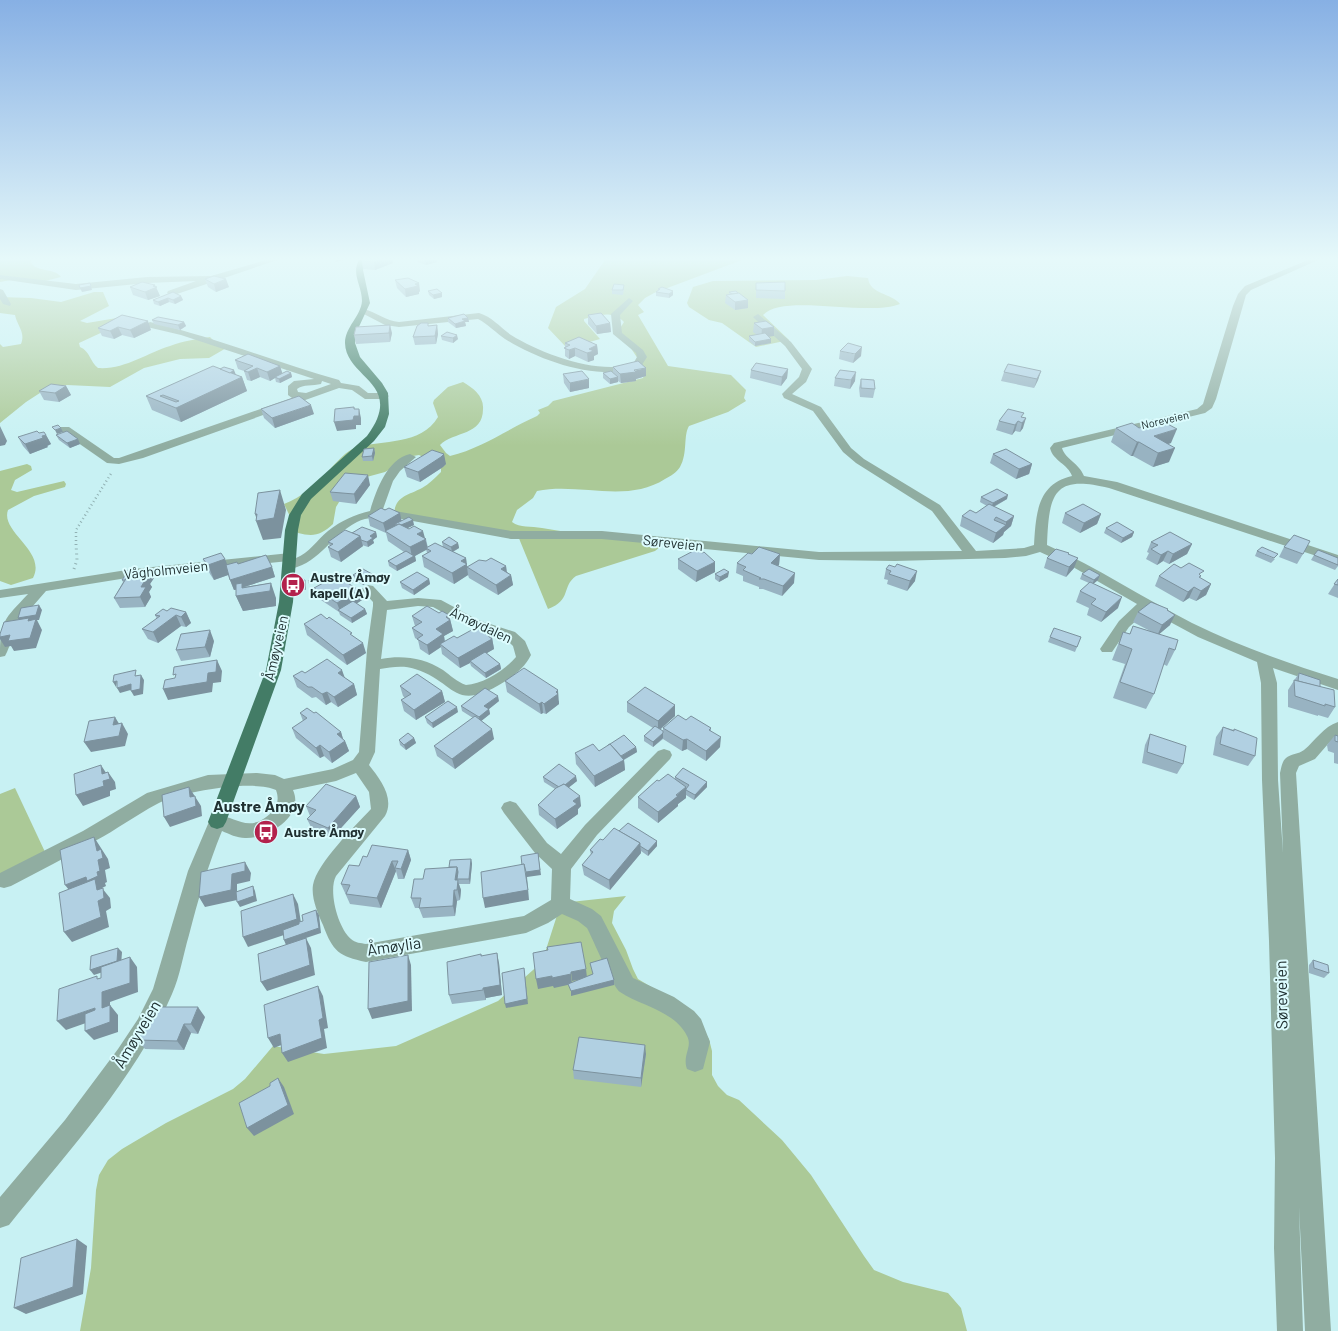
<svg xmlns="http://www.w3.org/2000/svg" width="1338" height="1331" viewBox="0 0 1338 1331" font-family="Barlow,sans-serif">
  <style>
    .green { fill: #abc997 }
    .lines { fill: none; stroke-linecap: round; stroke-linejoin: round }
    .path-far1 { stroke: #91b1b3; stroke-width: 2.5; stroke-dasharray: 1 3; stroke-linecap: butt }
    .path { stroke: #91b1b3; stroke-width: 3; stroke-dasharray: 1 4; stroke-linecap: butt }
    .minor { fill: #90ada1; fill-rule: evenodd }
    .major { fill: #437c66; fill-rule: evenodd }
    .wall { fill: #98b3c2 }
    .shaded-wall { fill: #7c929e }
    .building { fill: #b1d0e2; stroke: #7c929e; fill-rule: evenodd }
    .labels { text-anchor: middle; stroke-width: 4; stroke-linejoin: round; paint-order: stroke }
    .far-street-label { font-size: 11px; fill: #203031; stroke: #dcfcfe }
    .street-label { font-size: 14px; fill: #203031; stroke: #dcfcfe }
    .poi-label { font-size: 14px; font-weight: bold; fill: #203031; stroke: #dcfcfe; text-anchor: start }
    .quarter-label { font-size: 16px; font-weight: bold; fill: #203031; stroke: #dcfcfe }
    .near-street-label { font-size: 16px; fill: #203031; stroke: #dcfcfe }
  </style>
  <rect width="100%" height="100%" fill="#c8f1f3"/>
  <g class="green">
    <path d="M0,260H30C33,273 55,267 61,277L41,282L16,279L0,282Z"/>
    <path d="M605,260H742L654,293L645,298L638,305L644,312L638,315L668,366L731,375L746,390L744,398L746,401L728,412L689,426C683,436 688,453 680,467C677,472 671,476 665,479C626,504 579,482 537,491L533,498L517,510L512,522C520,528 531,526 542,528C583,535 619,539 661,541L660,547L655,551L576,576C561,587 572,600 548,609L518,536L394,517C394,496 407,496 422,488C429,484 435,478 441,472V465L419,455L413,456L385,472L352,481L336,507L333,524C321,535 314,537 298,533L284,504C301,498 320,482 332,467C338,461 346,451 355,448C383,439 421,446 438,417L433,403L434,400L448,387L463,382C473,388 484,396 483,409C483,436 454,431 440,445L446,453L450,456C482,448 508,429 537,416L540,413L538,410L548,406L553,401L643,378L644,375L638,359L619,330L624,322C613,310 598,315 584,319V321L600,339L565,349V346L548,328L556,307L585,289Z"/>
    <path d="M847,276L868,278C870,295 892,293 900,304C867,317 783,293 763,315L789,340L756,347L722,323L709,320L689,307L687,303L693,287L713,281L816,280Z"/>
    <path d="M94,292H103L109,306L80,321L87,323L117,318L120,324L79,343L80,347C90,351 90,362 98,368C124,370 147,353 170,346C183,341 196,339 210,337L215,342L228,347L209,358L180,359L144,368L110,387L67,385L43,391L26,402L0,423V344L3,347L21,344C26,333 17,325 15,315L0,313V297L31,298L61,302Z"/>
    <path d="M27,464L31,466L32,470L15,480L11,490L17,492L64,481L66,484L65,487L34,496L8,510C0,532 47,551 33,578L11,585L0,581V471Z"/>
    <polygon points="15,788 45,852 0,875 0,794"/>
    <polygon points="626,896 614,911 612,923 626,950 633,969 638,979 678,1003 696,1018 709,1039 712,1051 712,1075 718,1086 727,1095 739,1100 782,1140 811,1175 864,1256 874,1270 903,1282 948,1293 961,1308 967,1331 80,1331 91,1268 96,1190 99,1175 108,1160 122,1149 166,1123 233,1089 245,1079 273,1046 324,1054 396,1046 498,1001 542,962 561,903"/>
  </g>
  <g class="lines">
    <polyline class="path-far1" points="76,545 76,530 112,472"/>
    <g class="path">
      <polyline points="74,569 77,560 76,544"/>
      <polyline points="338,579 347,579 356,583"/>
      <polyline points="303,582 332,580"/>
    </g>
    <g class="minor">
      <polygon points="266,260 277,260 171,296 167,293 168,291 196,281 147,283 76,290 0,279 0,275 76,284 147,277 211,276"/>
      <path d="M1308,260H1318L1251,290L1246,295L1216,399L1212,408L1205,413L1062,448C1065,459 1079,463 1084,476L1117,482L1338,555V563L1109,488C1053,474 1049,494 1047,545C1097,567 1143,598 1192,623C1239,646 1288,663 1338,679V690L1273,668L1277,683L1278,780L1283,853L1280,773C1281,769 1282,761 1286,758C1290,754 1299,754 1304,750C1316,740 1323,727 1338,722V736L1328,744L1315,759L1299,766L1296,773L1331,1331H1305L1299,1207L1303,1331H1277L1274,1248L1275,1158L1269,941L1262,780L1261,683L1257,662L1198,637L1148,610L1129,627L1112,652H1102L1100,649L1119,621L1137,604L1073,567L1040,552L1026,556L1005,558L895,561L819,560L602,539H511L391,517C380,517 367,517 357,522C330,536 322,561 291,569L284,565L289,561L133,577L46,591L19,622L7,652L5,656L0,657C0,620 4,620 28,594L0,598V590L133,569L290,553L295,554L296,558C309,553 317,540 328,531C342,520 354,515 370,511C376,491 387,459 410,454L416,457L400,471L393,481L383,509L511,531H602L819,552L962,551L932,511L856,463L843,452L813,411L784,398L782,394L799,377L802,369L785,346L755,319L753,317L758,314L791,342L812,369L806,382L792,394L821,407L851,448L864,459L940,505L976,551L1024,548L1034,545C1036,514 1037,484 1072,476C1068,464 1053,461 1050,448L1054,443L1197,409L1203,404L1233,306L1238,294L1245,286Z"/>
      <polygon points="0,289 3,290 11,304 10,306 3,304 0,299"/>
      <path d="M629,298L633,301L620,315L622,333L643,350L647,357L640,368C598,381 542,362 505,339C496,333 488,324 478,319L399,327L385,325L360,312L364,309C376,312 386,321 399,322L479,313C492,317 500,327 511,335C542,354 598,375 633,364L637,357L636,353L613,334L611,314Z"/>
      <path d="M150,322C214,337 275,362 339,380L341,383L359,386L368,393H384L389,396L384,399H365L352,390L339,388L143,458L119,464L107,463L61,431L60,429L61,427H69L114,458H119L292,398L288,395V386L294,381L314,379L181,335L147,327L145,325ZM322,381L331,384L306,393L298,392L297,389C303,384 313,386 321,384Z"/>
      <path d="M368,585L373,586L387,601L418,598L441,600L478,620L515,632L525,641L531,655C525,667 516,674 504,682C452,714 457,682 415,669C404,665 391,667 380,669L375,752L369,765C380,779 395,798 385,816L336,876C328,891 338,928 351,939C355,943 361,943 366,944L524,916L551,900L552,869L535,853L504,813L501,808L504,803L510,801L516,803L547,843L561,854L585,825L658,751L664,749L670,751L672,755L670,759L597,835L571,869L570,899L592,909L601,916L633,978L674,997L694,1011L701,1019L710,1042L703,1069L695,1072L687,1069C682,1055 693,1047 687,1036C675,1011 641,1006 620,992C613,988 593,939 587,928L578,921L562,914L548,923L526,933L366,962C339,956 333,952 323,925C318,914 311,898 313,885C317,863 355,826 371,809L369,792L356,773L336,781L293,790C305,817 267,839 245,838C237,838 229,834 222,831C208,865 198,900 189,935C183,955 180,976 172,994C136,1078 66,1154 9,1225L0,1228V1197L65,1120L118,1049L138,1019L153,989L188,871L211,817C232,810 246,838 272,812C278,806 279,798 276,790C253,779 180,792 157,804C136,815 116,830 95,841C67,857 39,871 11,886L4,888L0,887V873L83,831L147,793L208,775L257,773L275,775L284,779L333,769L353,760L359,752L367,650L373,606V602L361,589ZM418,606L433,607L468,626L505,638L513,646L516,657C505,670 483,684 466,685C457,682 450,675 443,670C424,658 403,655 381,659L387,610Z"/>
    </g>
    <path class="major" d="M359,260H367L363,270L370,303L357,331L355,343L360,357L382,383L388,393L389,414L385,427L374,441L311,499L301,515L298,530L293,602L281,670L226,822L223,827L217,829L211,827L208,822L266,670L279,602L285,530L289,515L302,494L367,436C406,383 346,379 345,343C345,327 361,316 362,301C362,286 351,274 359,260Z"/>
  </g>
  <g class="wall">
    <polygon points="417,260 436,260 437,262 426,265 418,262"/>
    <polygon points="362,261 393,263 375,270 363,269"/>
    <polygon points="205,279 229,287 216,292 208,287"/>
    <polygon points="395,280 420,291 419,292 419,294 406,297 397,288"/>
    <polygon points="756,283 785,291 785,299 756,298"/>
    <polygon points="130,287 156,287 160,296 148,300 133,295"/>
    <polygon points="624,289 623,295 612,294 612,290"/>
    <polygon points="658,289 673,295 669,298 656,296 656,292 658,290"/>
    <polygon points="428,291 442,297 434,299 429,295"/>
    <polygon points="729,292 748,300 748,308 735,310 725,303 726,295 729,295"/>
    <polygon points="181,296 183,300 175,304 169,302 160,306 154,304 153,300"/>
    <polygon points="122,315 151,330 134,338 122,335 114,339 102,336 98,328"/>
    <polygon points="588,315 610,323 611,332 597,334 588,324"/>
    <polygon points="448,318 468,318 469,322 465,322 466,326 456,328 448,322"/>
    <polygon points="152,320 184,322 186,326 180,330 154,324"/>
    <polygon points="754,323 774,327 774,336 769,336 771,339 771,343 755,346 749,341 749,336 757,335 753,332"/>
    <polygon points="437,325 438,334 436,344 415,345 413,337 428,326"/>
    <polygon points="356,327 392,333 390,342 356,344 354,335"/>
    <polygon points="441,336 458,339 453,343 442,340"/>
    <polygon points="565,343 597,345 598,354 594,356 594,360 588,362 575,356 569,359 565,356"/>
    <polygon points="840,351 861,356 853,363 839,359"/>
    <polygon points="235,360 280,366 282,374 291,373 292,377 280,383 276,382 275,378 270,381 260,377 251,381 247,380 244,371 238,369"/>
    <polygon points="613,367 646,376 636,379 636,381 621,383 618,381 618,382 610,384 603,378 603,373 613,373"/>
    <polygon points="788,369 787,378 781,386 750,378 751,370"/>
    <polygon points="1041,371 1038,380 1034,388 1001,381 1004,372"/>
    <polygon points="563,374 589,388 570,392 564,383"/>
    <polygon points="236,375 242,377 247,391 181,422 152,410 146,396"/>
    <polygon points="835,378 855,381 850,389 834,386"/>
    <polygon points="861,379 875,389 873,398 860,397 859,388"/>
    <polygon points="66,386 71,395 59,402 44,400 39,391"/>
    <polygon points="261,409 314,414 275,428 264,418"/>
    <polygon points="1023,417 1023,428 1020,432 1015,431 1012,435 996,430 999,421"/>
    <polygon points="1116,428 1139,428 1171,443 1168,444 1169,462 1153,467 1133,456 1131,456 1111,442"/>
    <polygon points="39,433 46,435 51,444 47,446 48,447 30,454 23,446 18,437"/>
    <polygon points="56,435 80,444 70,448 59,440"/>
    <polygon points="374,448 375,453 373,461 363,461 362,457"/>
    <polygon points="993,454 1032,464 1029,474 1016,479 990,463"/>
    <polygon points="446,464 443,467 420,482 407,477 404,467"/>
    <polygon points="370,485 356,504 333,501 330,492"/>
    <polygon points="981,497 1007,499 994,507 1014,516 1011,526 1004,532 1003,535 993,543 960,526 962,516 976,513 987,506 980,502"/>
    <polygon points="1065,513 1101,514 1097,524 1080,533 1062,523"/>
    <polygon points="368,516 402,520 414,525 407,528 426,539 428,548 443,547 442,542 458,543 459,548 453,552 466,558 467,567 506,566 507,572 511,575 513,585 498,595 469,578 468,575 454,584 424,567 422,556 427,553 426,549 415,556 416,561 397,571 389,566 388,561 404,552 388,541 386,533 370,526"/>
    <polygon points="1106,528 1134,532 1132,537 1121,543 1104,533"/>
    <polygon points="376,532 377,537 373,540 374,543 368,547 362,545 363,546 341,562 331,557 328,547 330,546 328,542 352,533"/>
    <polygon points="1151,542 1192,544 1187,554 1169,564 1163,561 1157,565 1146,559 1149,553 1147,552"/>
    <polygon points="1284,547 1303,554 1297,564 1279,557"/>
    <polygon points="1257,551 1275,559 1271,563 1255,556"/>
    <polygon points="702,553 715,562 715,572 696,582 678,569 678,559"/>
    <polygon points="752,554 780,554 779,565 777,566 794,583 782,596 763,589 759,589 759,587 743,581 743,576 736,573 737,563"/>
    <polygon points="1068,554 1074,568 1066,577 1044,568 1047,558"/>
    <polygon points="1314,555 1338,558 1338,566 1335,570 1311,560"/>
    <polygon points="203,559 228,565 238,564 272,567 275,577 244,587 276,598 276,606 243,611 236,596 236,590 234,590 228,575 214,580 210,574"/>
    <polygon points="886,569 915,581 907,591 887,584 888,580 884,579"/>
    <polygon points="715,574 728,577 719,582 715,579"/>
    <polygon points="1082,574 1100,575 1098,580 1093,584 1118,608 1101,622 1087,615 1089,608 1076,602 1080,591 1089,583 1080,579"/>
    <polygon points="353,575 373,579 363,585 355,580"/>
    <polygon points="1159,576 1200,578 1211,584 1206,595 1196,601 1189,598 1183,602 1155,586"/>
    <polygon points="154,578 150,584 152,587 149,592 151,597 145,607 120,608 114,598 123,582 122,580"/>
    <polygon points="429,579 430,584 414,595 402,588 400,582"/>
    <polygon points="1338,579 1338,598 1328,594"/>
    <polygon points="305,580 306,585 306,590 300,590 299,585"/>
    <polygon points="314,588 362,600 356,604 365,609 367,614 352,623 340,615 339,612 318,598"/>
    <polygon points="1168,609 1168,611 1170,625 1159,634 1175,650 1167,666 1163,664 1154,694 1146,709 1113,698 1125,664 1112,660 1123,632 1130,634 1133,626 1150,631 1133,622 1138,612"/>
    <polygon points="167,611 186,612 191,623 186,627 181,626 158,643 148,639 142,629 157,619 155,615"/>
    <polygon points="439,613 449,615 453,631 444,636 445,641 482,631 491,632 494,649 486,653 500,664 501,669 486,678 471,666 470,663 460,668 442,654 441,647 429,655 420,649 418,640 415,638 412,628 415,626 412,616"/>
    <polygon points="327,619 353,636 366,653 347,665 307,635 304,624"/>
    <polygon points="1050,637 1081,637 1075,652 1048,642"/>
    <polygon points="214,641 210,657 181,661 176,650"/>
    <polygon points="305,673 345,678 354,684 357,695 338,707 331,702 326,705 316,697 312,698 297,687 293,676"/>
    <polygon points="1299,673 1320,687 1335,707 1328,718 1318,715 1318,716 1288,707 1288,690"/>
    <polygon points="505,681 559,701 559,704 546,714 543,713 541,714 507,692"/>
    <polygon points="400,686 442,691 445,702 416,720 404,711 401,700 405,698 403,696"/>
    <polygon points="499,701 489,709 490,714 481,721 494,739 455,769 437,756 434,746 473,718 462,711 461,706"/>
    <polygon points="627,702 675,716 660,730 663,731 663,728 686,720 711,728 711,731 720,747 706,761 687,749 682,751 663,739 653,747 644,741 644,736 653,728 627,712"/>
    <polygon points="458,712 433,728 427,723 425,717"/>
    <polygon points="300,713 314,713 341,732 343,740 345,741 349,751 332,763 324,756 320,758 296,738 292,728 303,721"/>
    <polygon points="1223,727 1234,730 1234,729 1255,756 1248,766 1213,755 1216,737"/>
    <polygon points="1150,734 1183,764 1177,774 1142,763 1145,745"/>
    <polygon points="1335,735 1338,736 1338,764 1334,763 1334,753 1328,751 1327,745"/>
    <polygon points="414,738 416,743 406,750 400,745 399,740"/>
    <polygon points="636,747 637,752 624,760 625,770 595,787 576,764 575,753"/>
    <polygon points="543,777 577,781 569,787 581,806 578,809 578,814 557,829 539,815 538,805 555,789 544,782"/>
    <polygon points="675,777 707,782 707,787 694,800 686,795 686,798 678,804 678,806 658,823 638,808 638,797 675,779"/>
    <polygon points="356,796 360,807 332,838 312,829 307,819 310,816 306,806"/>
    <polygon points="619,831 657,846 648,856 641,851 641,853 610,890 584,875 582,865 591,855 590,850 603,840"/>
    <polygon points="408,850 411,860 404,879 398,879 396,871 381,908 350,904 341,884 367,857"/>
    <polygon points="471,859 472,864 470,884 459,884 461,890 460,900 457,901 455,916 423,918 419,908 415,908 411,898 423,879 449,867"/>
    <polygon points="481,954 482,956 499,963 502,995 486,998 486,1000 452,1004 449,995"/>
    <polygon points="1313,960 1329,973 1324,978 1309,973 1309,965"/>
    <polygon points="205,1017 198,1034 191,1033 184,1050 145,1049 137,1040 150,1025"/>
    <polygon points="646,1054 641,1087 574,1079 573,1070"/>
  </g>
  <g class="shaded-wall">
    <polygon points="335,260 343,260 336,262"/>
    <polygon points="381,260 392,260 393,263 375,270 374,262"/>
    <polygon points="425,260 436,260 437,262 426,265"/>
    <polygon points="226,279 229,287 216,292 214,284"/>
    <polygon points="419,283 420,291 419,292 419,294 406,297 405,289 415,284"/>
    <polygon points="155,285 160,296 148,300 145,292"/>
    <polygon points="91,286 92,290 82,292 80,288"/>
    <polygon points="673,291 673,295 669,298 669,294"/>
    <polygon points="442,293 442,297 434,299 433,295"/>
    <polygon points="181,296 183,300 175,304 173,300"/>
    <polygon points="168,298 169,302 160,306 158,302"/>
    <polygon points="748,300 748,308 735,310 735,302"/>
    <polygon points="468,318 469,322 465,322 466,326 456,328 455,324 462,319"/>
    <polygon points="148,321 151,330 134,338 130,330"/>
    <polygon points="184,322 186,326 180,330 178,325"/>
    <polygon points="610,323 611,332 597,334 596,326"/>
    <polygon points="390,325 392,333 390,342 389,333"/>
    <polygon points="437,325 438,334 436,344 435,336"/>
    <polygon points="118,327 122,335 114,339 110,331"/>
    <polygon points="774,327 774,336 761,338 762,329"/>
    <polygon points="457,335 458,339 453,343 453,338"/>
    <polygon points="771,339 771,343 755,346 755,342"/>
    <polygon points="597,345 598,354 594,356 594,360 588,362 587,353 589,349"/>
    <polygon points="862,347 861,356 853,363 855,354"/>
    <polygon points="575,348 575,356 569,359 569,350"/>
    <polygon points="280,366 283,375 275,377 275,378 270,381 267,372"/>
    <polygon points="257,368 260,377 251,381 248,372"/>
    <polygon points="646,368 646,376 636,379 636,381 621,383 620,374"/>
    <polygon points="788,369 787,378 781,386 782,377"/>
    <polygon points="234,370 236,375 229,373"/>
    <polygon points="1041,371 1038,380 1034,388 1037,379"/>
    <polygon points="856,372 855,381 850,389 851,380"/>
    <polygon points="291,373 292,377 280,383 279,379"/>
    <polygon points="242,377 247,391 181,422 176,408"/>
    <polygon points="618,377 618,382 610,384 610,379"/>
    <polygon points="589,379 589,388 570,392 570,383"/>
    <polygon points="66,386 71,395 59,402 55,393"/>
    <polygon points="311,405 314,414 275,428 272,418"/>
    <polygon points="354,407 356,416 359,409 361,418 361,425 356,425 356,429 337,431 334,422 354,409"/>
    <polygon points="1026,418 1023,428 1020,432 1022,423"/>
    <polygon points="1018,421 1015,431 1012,435 1015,425"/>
    <polygon points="0,426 7,441 5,445 0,446"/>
    <polygon points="61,428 63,432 57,434 55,430"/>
    <polygon points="1177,429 1171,443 1152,449 1154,436"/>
    <polygon points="46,435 51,444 47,446 48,447 30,454 25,444"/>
    <polygon points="78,439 80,444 70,448 67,443"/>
    <polygon points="1137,442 1139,442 1133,456 1131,456"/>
    <polygon points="374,448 375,453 373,461 372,456"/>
    <polygon points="1175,448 1169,462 1153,467 1158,453"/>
    <polygon points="444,454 446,464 443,467 420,482 418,472"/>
    <polygon points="1032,464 1029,474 1016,479 1019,469"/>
    <polygon points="368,475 370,485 356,504 354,494"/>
    <polygon points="280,490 286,510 281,538 263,540 256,521 257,520 255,514"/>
    <polygon points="1008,495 1007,499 991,508 993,503"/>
    <polygon points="400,513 402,523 395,524 396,527 385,531 386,533 383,523"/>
    <polygon points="1101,514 1097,524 1080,533 1084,523"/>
    <polygon points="1014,516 1011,526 1004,532 1003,535 993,543 996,533 1006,525 1006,522"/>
    <polygon points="413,520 414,525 404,530 398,526"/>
    <polygon points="423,531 428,549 415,556 416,561 397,571 396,566 412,557 410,547 417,534"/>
    <polygon points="376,532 377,537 373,540 374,543 368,547 367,542 370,536"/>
    <polygon points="1134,532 1132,537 1121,543 1123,538"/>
    <polygon points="360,536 363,546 341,562 338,552"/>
    <polygon points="458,543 459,548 452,552 451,547"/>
    <polygon points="1192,544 1187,554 1169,564 1173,554"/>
    <polygon points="1168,551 1163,561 1157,565 1161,555"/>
    <polygon points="780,554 779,565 770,574 771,563"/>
    <polygon points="466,558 468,575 454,584 452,573 461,561"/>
    <polygon points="1078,558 1074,568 1066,577 1069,567"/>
    <polygon points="225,559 231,574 214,580 208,565"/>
    <polygon points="715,562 715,572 696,582 697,571"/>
    <polygon points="506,566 507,576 501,569"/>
    <polygon points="272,567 275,577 244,587 271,583 276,598 276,606 243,611 236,596 242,588 234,590 230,580"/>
    <polygon points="917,571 915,581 907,591 910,581"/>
    <polygon points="729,572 728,577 719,582 720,577"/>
    <polygon points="151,573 154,578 150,584 152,587 149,592 151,597 145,607 140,597 141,587 147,577"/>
    <polygon points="795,573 794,583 782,596 783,586"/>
    <polygon points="372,574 373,579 363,585 362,580"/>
    <polygon points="511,575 513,585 498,595 496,585"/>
    <polygon points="1100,575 1098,580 1092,585 1094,580"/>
    <polygon points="429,579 430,584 414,595 413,590"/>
    <polygon points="305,580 306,585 306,590 304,584"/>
    <polygon points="1211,584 1206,595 1196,601 1201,591"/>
    <polygon points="1194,587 1189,598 1183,602 1188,592"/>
    <polygon points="359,590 362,600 342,613 340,611 337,603"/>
    <polygon points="1122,597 1118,608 1101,622 1106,612"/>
    <polygon points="39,605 42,610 39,620 37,620 42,630 36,648 14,651 11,646 5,647 0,639 0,637 21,623 18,618"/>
    <polygon points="365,609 367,614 352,623 351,618"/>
    <polygon points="186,612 191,623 186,627 181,617"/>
    <polygon points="176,615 181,626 158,643 153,632"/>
    <polygon points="449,615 453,631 444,636 445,645 440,644 441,647 429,655 427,645 436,629 446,617"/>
    <polygon points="1175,615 1170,625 1157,636 1162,625"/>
    <polygon points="210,630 214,641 210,657 205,647"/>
    <polygon points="491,632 494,649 472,662 470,661 470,663 460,668 458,658 487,635"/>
    <polygon points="363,643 366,653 347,665 343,655"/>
    <polygon points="217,660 222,671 221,682 213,683 212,692 168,700 163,689 208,673"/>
    <polygon points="500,664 501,669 486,678 485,673"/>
    <polygon points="342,670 346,681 338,673"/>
    <polygon points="141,675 144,680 143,694 134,696 131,691"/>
    <polygon points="117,681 116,687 113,682"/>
    <polygon points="131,684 134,689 120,693 117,688"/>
    <polygon points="354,684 357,695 338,707 334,697"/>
    <polygon points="558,690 559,704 546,714 544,704"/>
    <polygon points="442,691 445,702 416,720 414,710"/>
    <polygon points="327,692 331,702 326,705 322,694"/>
    <polygon points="498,696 499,701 489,709 490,714 480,722 479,717 484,706"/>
    <polygon points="542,702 543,713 541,714 539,704"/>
    <polygon points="675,705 675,716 658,731 658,721"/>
    <polygon points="457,707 458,712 433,728 432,723"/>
    <polygon points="115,717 121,727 113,725"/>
    <polygon points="122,723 128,734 125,746 91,752 84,742"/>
    <polygon points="492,729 494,739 455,769 452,759"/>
    <polygon points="341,732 344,742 345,741 349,751 332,763 329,752 337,734"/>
    <polygon points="663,733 663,738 653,747 653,742"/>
    <polygon points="721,737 720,747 706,761 706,751"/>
    <polygon points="414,738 416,743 406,750 404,745"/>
    <polygon points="687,739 687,749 682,751 683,740"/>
    <polygon points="320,745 324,756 320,758 316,748"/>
    <polygon points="636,747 637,752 623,760 624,760 625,770 595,787 594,776 620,757"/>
    <polygon points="101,765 108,776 108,772 115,782 116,789 110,791 110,796 83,806 76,795 102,774"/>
    <polygon points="576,776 577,781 562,793 561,788"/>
    <polygon points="707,782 707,787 694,800 695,795"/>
    <polygon points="189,787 201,806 202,816 170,827 164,817 190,797"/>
    <polygon points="686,787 686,798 678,804 678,806 658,823 658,812"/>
    <polygon points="356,796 360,807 332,838 328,828"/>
    <polygon points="580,796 581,806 578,809 578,814 557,829 555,819 573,801"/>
    <polygon points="94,837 108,859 110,868 105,870 107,882 105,883 106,886 102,888 110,898 111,908 106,911 109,927 72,942 64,932 73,895 65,885 97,872"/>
    <polygon points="657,841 657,846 648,856 648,851"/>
    <polygon points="640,843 641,853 610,890 609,880"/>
    <polygon points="408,850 411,860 404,879 401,869"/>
    <polygon points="538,853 541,875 527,877 529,900 485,908 483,898 524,875"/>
    <polygon points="471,859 472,864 470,884 469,879"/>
    <polygon points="392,861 396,871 381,908 377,898"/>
    <polygon points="245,862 251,873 250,881 237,884 237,900 205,907 199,897 232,874"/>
    <polygon points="457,867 460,877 457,879 461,890 460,900 455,880"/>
    <polygon points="253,886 255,891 257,901 240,907 237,902"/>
    <polygon points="454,890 457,901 455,916 453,906"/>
    <polygon points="293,894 298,904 302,929 248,947 243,937"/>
    <polygon points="316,910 319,915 321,933 306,938 311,948 315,975 267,991 261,982 286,945 284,940"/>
    <polygon points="118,948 122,952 121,966 94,975 90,970"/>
    <polygon points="497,953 499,963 502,995 486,998 486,1000 483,988"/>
    <polygon points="408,955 411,965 412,1011 372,1019 368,1009"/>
    <polygon points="130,957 137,967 138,992 110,1002 110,1005 118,1015 118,1032 94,1040 85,1031 102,1008 102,992"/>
    <polygon points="524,968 528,1004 506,1008 505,1004"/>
    <polygon points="586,969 587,978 572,981 571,972"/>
    <polygon points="571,974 572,984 554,988 553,986 538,989 536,979 552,976"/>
    <polygon points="614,980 614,985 571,996 571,991"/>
    <polygon points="318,986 323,996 328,1028 324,1029 327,1048 288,1062 282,1053 319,1020"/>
    <polygon points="198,1007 205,1017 198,1034 191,1024"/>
    <polygon points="95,1008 103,1017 66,1030 57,1021"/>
    <polygon points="184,1024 191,1033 184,1050 177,1041"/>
    <polygon points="280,1034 286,1043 274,1048 268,1038"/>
    <polygon points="645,1045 646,1054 641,1087 641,1078"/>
    <polygon points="278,1078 284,1087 294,1114 254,1136 247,1128"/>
    <polygon points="77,1239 87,1246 83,1294 26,1314 14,1308"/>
  </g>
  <g class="building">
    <polygon points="365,260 381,260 374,262 362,261"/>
    <polygon points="214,276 226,279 214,284 205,279"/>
    <polygon points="408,278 419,283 415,284 418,286 405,289 395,280"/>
    <polygon points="142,282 155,285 153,286 157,287 145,292 130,287"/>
    <polygon points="785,282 785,291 756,290 756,283"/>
    <polygon points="90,283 91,286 80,288 79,285"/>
    <polygon points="614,284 624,285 623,290 612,290"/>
    <polygon points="662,287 673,291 669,294 656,292 660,289 658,289"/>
    <polygon points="437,289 442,293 433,295 428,291"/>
    <polygon points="736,291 738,293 732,294 729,292"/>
    <polygon points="173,292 181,296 173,300 168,298 158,302 153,300"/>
    <polygon points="739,293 748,300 735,302 726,295"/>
    <polygon points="601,313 610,323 596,326 588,315"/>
    <polygon points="464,314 468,318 462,319 465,321 455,324 448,318"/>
    <polygon points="122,315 148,321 130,330 118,327 110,331 98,328"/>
    <polygon points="158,317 184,322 178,325 152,320"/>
    <polygon points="766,321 774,327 762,329 754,323"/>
    <polygon points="421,323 428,323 428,326 437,325 435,336 413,337 417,326"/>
    <polygon points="390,325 389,333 354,335 356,327"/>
    <polygon points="447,332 457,335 453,338 441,336"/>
    <polygon points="765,333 771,339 755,342 749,336"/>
    <polygon points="579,337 597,345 589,349 594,351 587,353 575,348 569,350 564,348 570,345 565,343"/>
    <polygon points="848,343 862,347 855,354 840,351"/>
    <polygon points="248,354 280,366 267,372 257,368 248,372 244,371 253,366 235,360"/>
    <polygon points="638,361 646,368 634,370 636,372 620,374 613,367"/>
    <polygon points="756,363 788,369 782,377 751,370"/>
    <polygon points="1008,364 1041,371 1037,379 1004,372"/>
    <path d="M213,366L242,377L176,408L146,396ZM163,395L179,401L176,402L160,396Z"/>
    <polygon points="224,367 234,370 230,373 220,369"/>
    <polygon points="840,370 856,372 851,380 835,378"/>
    <polygon points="287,371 291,373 279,379 275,377"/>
    <polygon points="582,371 589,379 570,383 563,374"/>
    <polygon points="611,371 618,377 610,379 603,373"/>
    <polygon points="861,379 874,380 875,389 861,388"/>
    <polygon points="51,384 66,386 55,393 39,391"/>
    <polygon points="299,396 311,405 272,418 261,409"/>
    <polygon points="354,407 354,409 359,409 359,416 354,416 353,420 334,422 335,409"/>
    <polygon points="1008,409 1024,413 1021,417 1026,418 1022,423 1018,421 1015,425 999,421"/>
    <polygon points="1162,421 1177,429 1154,436 1175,448 1158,453 1139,442 1137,442 1116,428 1132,423 1139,428"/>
    <polygon points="58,425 61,428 55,430 52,427"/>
    <polygon points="37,431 39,433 44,432 46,435 42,436 43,438 25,444 18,437"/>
    <polygon points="67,431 78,439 67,443 56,435"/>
    <polygon points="374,448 372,456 362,457 364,449"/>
    <polygon points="1006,449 1032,464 1019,469 993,454"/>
    <polygon points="432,450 444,454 441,457 418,472 404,467"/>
    <polygon points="345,473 368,475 354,494 330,492"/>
    <polygon points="997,489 1008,495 993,503 981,497"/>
    <polygon points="280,490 274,518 256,521 257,514 255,514 258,493"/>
    <polygon points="989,504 1014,516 1006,522 996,517 994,520 1006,525 996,533 962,516 970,510 976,513"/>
    <polygon points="1083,504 1101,514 1084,523 1065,513"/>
    <polygon points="381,508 385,510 389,508 400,513 383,523 368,516"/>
    <polygon points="409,517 413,520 401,525 399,524 397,525 395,524"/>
    <polygon points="1117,522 1134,532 1123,538 1106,528"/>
    <polygon points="399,524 409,529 414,526 423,531 417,534 426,539 410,547 385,531"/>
    <polygon points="362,527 376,532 370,536 373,538 367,542 361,540 360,536 352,533"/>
    <polygon points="345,530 360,536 338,552 328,547 333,544 328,542"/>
    <polygon points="1170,532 1192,544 1173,554 1168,551 1161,555 1151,549 1158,545 1151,542"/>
    <polygon points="1294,535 1310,541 1303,554 1284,547"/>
    <polygon points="449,537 458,543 451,547 442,542"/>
    <polygon points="435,543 466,558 461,561 467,564 452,573 422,556 431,551 426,548"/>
    <polygon points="759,547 780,554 771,563 795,573 783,586 764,579 759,579 761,578 743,570 746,567 737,563 748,553 752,554"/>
    <polygon points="1262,547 1278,554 1274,558 1257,551"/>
    <polygon points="697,549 702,553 704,552 715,562 697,571 678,559"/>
    <polygon points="1056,549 1069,553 1068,554 1078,558 1069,567 1047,558"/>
    <polygon points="1318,550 1338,558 1338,565 1314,555"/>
    <polygon points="406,551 414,556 396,566 388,561"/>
    <polygon points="221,553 225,559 208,565 203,559"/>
    <polygon points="266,555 272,567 230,580 226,565 237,562 238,564"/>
    <polygon points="491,558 506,566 501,569 511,575 496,585 467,567 479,560 486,561"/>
    <polygon points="1189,563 1204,571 1199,574 1201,576 1199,577 1211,584 1201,591 1194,587 1188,592 1159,576 1174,564 1181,568"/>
    <polygon points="897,564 917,571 910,581 889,574 891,571 886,569 889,565 895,567"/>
    <polygon points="363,569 372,574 362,580 353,575"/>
    <polygon points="724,569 729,572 720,577 715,574"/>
    <polygon points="1089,569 1100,575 1094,580 1082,574"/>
    <polygon points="417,572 429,579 413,590 400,582"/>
    <polygon points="151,573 148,579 147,577 127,577 125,580 122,580 126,574"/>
    <polygon points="336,576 359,590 337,603 314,588"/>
    <polygon points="127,577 147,577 141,587 146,587 140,597 114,598"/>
    <polygon points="1338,579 1338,585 1334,584"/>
    <polygon points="299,580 305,580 304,584 299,585"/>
    <polygon points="1090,582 1122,597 1106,612 1091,604 1096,599 1080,591"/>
    <polygon points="242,583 242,588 271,583 270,591 236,596 236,584"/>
    <polygon points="353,601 365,609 351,618 338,610"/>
    <polygon points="1151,602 1168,609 1167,610 1175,615 1162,625 1138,612"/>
    <polygon points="39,605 36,615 18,618 21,608"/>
    <polygon points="427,606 439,613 442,611 449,615 446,617 450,620 436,629 443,634 427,645 417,639 423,635 412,628 422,622 412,616"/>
    <polygon points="171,608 186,612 181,617 176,615 153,632 142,629 160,616 155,615 163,609 167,611"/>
    <polygon points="321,614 327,619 329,617 352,633 350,634 363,643 343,655 304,624"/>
    <polygon points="29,618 28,621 36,619 30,638 8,641 10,635 0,637 0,634 4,622"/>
    <polygon points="1133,626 1178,640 1175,650 1169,648 1154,694 1120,682 1132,649 1119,644 1123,632 1130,634"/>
    <polygon points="477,627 482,631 486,629 491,632 487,635 492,639 458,658 440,644 454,636 457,638"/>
    <polygon points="1054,628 1081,637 1077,647 1050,637"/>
    <polygon points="210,630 205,647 176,650 181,634"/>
    <polygon points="485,652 500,664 485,673 470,661"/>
    <polygon points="327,659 342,670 338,673 354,684 334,697 327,692 322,694 312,687 308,687 293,676 302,671 305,673"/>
    <polygon points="217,660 216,672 208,673 207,682 163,689 165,680 175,678 176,674 173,675 174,667"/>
    <polygon points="524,668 558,690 556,692 558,694 544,704 542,702 539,704 505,681"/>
    <polygon points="136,670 135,676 141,675 140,689 131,691 131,684 117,688 117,681 113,682 114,675"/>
    <polygon points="1299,673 1320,680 1320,687 1298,681"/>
    <polygon points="417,674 442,691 414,710 401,700 411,694 400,686"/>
    <polygon points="1294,680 1334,690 1335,707 1325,704 1325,706 1295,696"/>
    <polygon points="645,687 675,705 658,721 627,702"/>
    <polygon points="485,688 498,696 484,706 489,709 479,717 461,706"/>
    <polygon points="448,701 457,707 432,723 425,717"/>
    <polygon points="307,708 314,713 316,712 341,732 337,734 345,741 329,752 320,745 316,748 292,728 307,718 300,713"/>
    <polygon points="678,715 686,720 691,716 711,728 709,730 721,737 706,751 687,739 683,740 663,728"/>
    <polygon points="475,716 492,729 452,759 434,746"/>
    <polygon points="115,717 113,725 122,723 119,736 84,742 89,721"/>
    <polygon points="655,726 663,731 663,733 653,742 644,736"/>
    <polygon points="1223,727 1234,731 1234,729 1257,738 1255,756 1220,744"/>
    <polygon points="408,733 414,738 404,745 399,740"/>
    <polygon points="1150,734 1186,746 1183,764 1147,752"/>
    <polygon points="624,735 636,747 621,756 610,744 607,746"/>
    <polygon points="1335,735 1338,736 1338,742 1335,741"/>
    <polygon points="593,744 599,751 610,744 624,760 594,776 575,753"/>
    <polygon points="559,764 576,776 565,785 564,784 559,787 543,777"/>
    <polygon points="101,765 102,774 108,772 110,779 103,781 104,786 76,795 74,774"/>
    <polygon points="683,768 707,782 695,795 686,790 686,789 689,785 675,777"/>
    <polygon points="668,774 686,787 676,795 678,796 658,812 638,797 657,780 659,781"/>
    <polygon points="326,784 356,796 328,828 307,819 316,810 306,806"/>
    <polygon points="564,784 580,796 573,801 577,804 555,819 538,805 556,788"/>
    <polygon points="189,787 190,797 195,796 196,806 164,817 162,795"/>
    <polygon points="628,823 657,841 648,851 640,846 640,843 619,831"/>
    <polygon points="614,828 640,843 609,880 582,865 593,852 590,850 600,839 603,840"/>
    <polygon points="94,837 97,851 101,849 103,858 98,860 100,871 97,872 98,876 87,881 86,877 65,885 60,850"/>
    <polygon points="372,845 408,850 401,869 395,868 398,861 392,861 377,898 346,894 350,885 341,884 349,865 359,866 363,856 367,857"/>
    <polygon points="538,853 540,870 526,872 524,864 522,865 521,856"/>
    <polygon points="471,859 469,879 457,879 458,872 457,867 449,867 450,860"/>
    <polygon points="245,862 245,871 232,874 231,890 199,897 201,872"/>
    <polygon points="524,864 528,890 483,898 481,872"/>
    <polygon points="457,867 455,880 458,880 457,890 454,890 453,906 419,908 421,898 411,898 414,879 423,879 425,869"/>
    <polygon points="95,879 97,890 103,888 104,898 98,901 101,917 64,932 59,893"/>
    <polygon points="253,886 254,896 237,902 236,892"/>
    <polygon points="293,894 297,919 243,937 241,911"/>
    <polygon points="316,910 319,928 284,940 283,930 299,924 299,922 303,921 302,915"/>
    <polygon points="306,938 310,965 261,982 258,954"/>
    <polygon points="581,942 586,969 571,972 571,974 552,978 552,976 536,979 533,953 548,950 547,947"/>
    <polygon points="118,948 117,961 90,970 91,956"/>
    <polygon points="497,953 500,985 483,988 483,990 449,995 447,962 481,954 481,956"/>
    <polygon points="408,955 408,1001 368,1009 369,962"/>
    <polygon points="130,957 130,983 102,992 102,1008 110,1005 110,1022 85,1031 85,1014 95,1010 95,1008 57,1021 59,989 97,976 97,979 101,978 101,967"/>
    <polygon points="607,958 614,980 571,991 568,984 593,974 590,963"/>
    <polygon points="1313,960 1328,965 1329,973 1314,968"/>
    <polygon points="524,968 527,999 505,1004 502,973"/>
    <polygon points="318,986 323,1018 319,1020 322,1038 282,1053 280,1034 268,1038 264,1005"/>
    <polygon points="158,1007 198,1007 191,1024 184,1024 177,1041 137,1040 143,1025 150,1025"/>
    <polygon points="579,1037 645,1045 641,1078 573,1070"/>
    <polygon points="278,1078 288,1105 247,1128 239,1103 270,1086 270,1083"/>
    <polygon points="77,1239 73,1287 14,1308 21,1258"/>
  </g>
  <linearGradient id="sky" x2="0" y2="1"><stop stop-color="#87b0e4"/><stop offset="0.58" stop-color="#e6f9fa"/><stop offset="1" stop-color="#e6f9fa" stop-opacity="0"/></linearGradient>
  <rect width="1338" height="446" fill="url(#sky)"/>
  <defs>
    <g id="bus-disc" transform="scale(1.25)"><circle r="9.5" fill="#b3214c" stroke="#dcfcfe"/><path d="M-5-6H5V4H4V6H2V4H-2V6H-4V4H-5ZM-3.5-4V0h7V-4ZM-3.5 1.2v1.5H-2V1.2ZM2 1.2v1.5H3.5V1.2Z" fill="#fff"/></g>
  </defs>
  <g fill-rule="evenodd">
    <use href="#bus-disc" x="293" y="585"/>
    <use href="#bus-disc" x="266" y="832"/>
  </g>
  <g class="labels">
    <g class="far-street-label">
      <text transform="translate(1165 420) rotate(-13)" y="4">Noreveien</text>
    </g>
    <g class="street-label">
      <text transform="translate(673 543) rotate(6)" y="5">Søreveien</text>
      <text transform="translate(166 570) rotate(-6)" y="5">Vågholmveien</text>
      <text transform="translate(481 625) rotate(25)" y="5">Åmøydalen</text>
      <text transform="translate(276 648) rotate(-77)" y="5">Åmøyveien</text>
    </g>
    <g class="poi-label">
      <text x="310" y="582">Austre Åmøy<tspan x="310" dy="16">kapell (A)</tspan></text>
      <text x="284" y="837">Austre Åmøy</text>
    </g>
    <g class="quarter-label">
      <text x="259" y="812">Austre Åmøy</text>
    </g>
    <g class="near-street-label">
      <text transform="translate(394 946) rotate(-8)" y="6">Åmøylia</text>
      <text transform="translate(1281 995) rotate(-91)" y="6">Søreveien</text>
      <text transform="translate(137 1034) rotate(-59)" y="6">Åmøyveien</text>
    </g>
  </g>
</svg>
